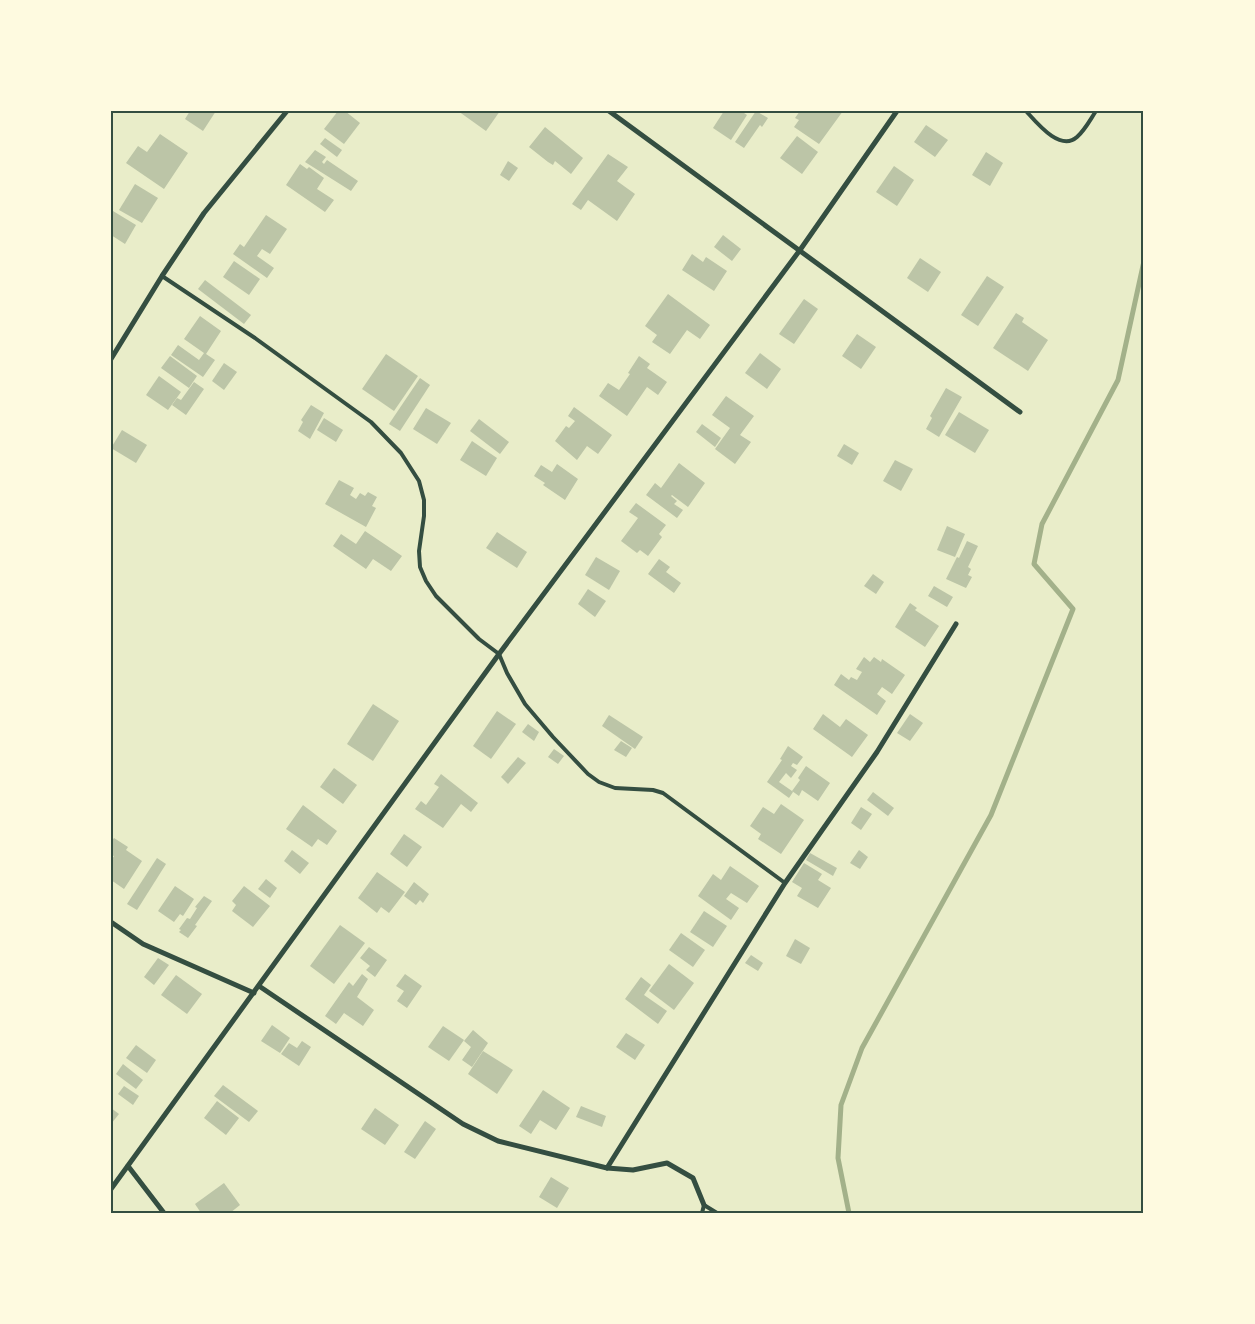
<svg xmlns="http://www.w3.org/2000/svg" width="1255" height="1324" viewBox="0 0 1255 1324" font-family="'Source Sans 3',sans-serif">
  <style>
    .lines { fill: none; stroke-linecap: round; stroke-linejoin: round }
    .stream { stroke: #a3b18a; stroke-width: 5 }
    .building { fill: #bcc5a7 }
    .service { stroke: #344e41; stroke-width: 4 }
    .minor { stroke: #344e41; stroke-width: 5 }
    .neatline { fill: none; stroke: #344e41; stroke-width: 2 }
  </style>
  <rect width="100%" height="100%" fill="#e9edc9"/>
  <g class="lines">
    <polyline class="stream" points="849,1213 838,1158 841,1105 862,1048 991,815 1073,609 1034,564 1042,524 1118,380 1144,261"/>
  </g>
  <g class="building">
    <polygon points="190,111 216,111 203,131 185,119"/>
    <polygon points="338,111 345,111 360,123 344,144 324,129"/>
    <polygon points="458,111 500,111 486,131"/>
    <polygon points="724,111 741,111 747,115 731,140 713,128"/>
    <polygon points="756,111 768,118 762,127 760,125 744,148 735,142"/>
    <polygon points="800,111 843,111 819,144 794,127 799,120 795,118"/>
    <polygon points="926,125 948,140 935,157 914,142"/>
    <polygon points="545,127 583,158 571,174 555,161 553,165 548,162 529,147"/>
    <polygon points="160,134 188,153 164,189 126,163 138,146 147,152"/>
    <polygon points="797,136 818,152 802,174 780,158"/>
    <polygon points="325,138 342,150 337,157 320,144"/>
    <polygon points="315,150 326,157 322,162 324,164 327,160 358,181 351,191 305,162"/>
    <polygon points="986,152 1003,163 990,186 972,175"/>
    <polygon points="608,154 628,167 617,181 635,194 617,221 588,200 581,210 572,204"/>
    <polygon points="508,161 518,168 509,181 500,175"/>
    <polygon points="300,164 307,169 309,167 324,178 317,189 334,200 325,212 286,185"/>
    <polygon points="894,166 914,180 897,206 876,192"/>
    <polygon points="135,184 158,198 142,223 119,210"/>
    <polygon points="113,211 136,225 125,244 111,235 111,214"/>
    <polygon points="266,215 287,229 270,254 262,249 257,256 274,268 267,278 233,254 240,244 244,247"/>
    <polygon points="723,235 741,249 732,261 714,247"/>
    <polygon points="692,254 703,262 706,257 727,271 714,291 682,270"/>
    <polygon points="920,258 941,272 928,292 907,278"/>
    <polygon points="234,261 260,279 249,295 223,277"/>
    <polygon points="987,276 1004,287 978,326 961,315"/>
    <polygon points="205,280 251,315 244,324 198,289"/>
    <polygon points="668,294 710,325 700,339 687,330 670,354 652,342 657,335 645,326"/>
    <polygon points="804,299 818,309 794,344 779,334"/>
    <polygon points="1016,313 1024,318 1022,322 1048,340 1028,371 993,348"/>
    <polygon points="200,316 221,331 206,354 215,360 203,377 171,355 178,345 199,360 204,353 184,339"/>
    <polygon points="857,334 876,347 861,369 842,356"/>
    <polygon points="760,353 781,369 767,389 745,373"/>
    <polygon points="386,354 418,376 394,411 362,389"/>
    <polygon points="170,356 197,376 189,388 161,368"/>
    <polygon points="639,356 650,364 647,368 667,382 658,395 647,387 627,416 599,396 608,383 619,390 630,374 628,373"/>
    <polygon points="224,363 237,372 224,390 212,381"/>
    <polygon points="159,376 181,392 168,410 146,395"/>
    <polygon points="420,378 430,385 400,431 389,424"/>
    <polygon points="194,382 204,389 186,415 172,405 177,398 181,400"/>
    <polygon points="946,388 962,397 939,437 926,429 932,418 930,416"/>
    <polygon points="726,396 754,416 740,435 751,442 735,464 715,449 730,428 712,415"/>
    <polygon points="311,405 324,413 310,439 298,431 303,422 301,420"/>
    <polygon points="574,407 612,435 598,454 587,446 577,460 555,441 566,426 569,428 575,421 568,416"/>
    <polygon points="426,408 451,423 437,444 413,429"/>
    <polygon points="959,412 989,430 975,453 945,435"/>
    <polygon points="324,418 343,430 336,442 317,430"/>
    <polygon points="479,419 509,442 500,454 470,431"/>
    <polygon points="702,424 721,438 715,447 696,432"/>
    <polygon points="122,430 147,445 136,463 111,448"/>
    <polygon points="472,441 497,458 486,476 460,460"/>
    <polygon points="844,444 859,453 852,465 837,456"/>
    <polygon points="895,460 913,469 901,491 883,481"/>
    <polygon points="679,463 705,483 688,507 672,495 671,496 677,501 674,504 683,510 677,518 646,495 655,483 661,488"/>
    <polygon points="557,464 578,479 565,500 543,485 545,483 534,476 541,465 552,472"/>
    <polygon points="339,480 354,488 350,495 356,499 360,493 365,496 368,492 377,497 372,506 376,508 366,527 325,504"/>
    <polygon points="636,503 666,525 659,534 662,537 648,556 640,550 637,553 621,541 638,518 629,512"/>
    <polygon points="947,526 965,534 955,557 937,550"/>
    <polygon points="365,531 402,556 391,571 373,559 366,569 333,546 341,534 356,544"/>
    <polygon points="497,532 527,552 517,568 486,548"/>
    <polygon points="967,541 978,546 968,567 971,569 968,575 972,577 966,588 946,579 957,557 959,558"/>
    <polygon points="596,557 620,571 609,590 585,575"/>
    <polygon points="659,559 670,567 666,572 681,583 674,593 648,574"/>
    <polygon points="873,574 884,582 876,594 864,586"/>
    <polygon points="934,586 953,597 947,607 928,596"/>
    <polygon points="588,589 606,601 595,617 578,604"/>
    <polygon points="910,603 917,608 915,610 939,626 925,647 895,627"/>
    <polygon points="864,657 870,662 874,657 881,662 882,659 905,675 892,694 882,687 877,694 886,701 877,715 834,685 841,674 849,680 851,677 857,680 862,672 856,669"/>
    <polygon points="373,704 399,721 373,761 347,744"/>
    <polygon points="497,711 516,724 491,759 473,746"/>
    <polygon points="823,714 840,727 846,719 868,735 852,757 813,729"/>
    <polygon points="910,714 923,723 910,741 897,733"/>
    <polygon points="609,715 643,737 635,749 602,726"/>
    <polygon points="528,724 539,732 534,741 522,732"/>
    <polygon points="621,741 632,748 626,757 614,750"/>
    <polygon points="788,746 803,757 797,765 793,763 791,766 797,770 791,778 786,773 779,782 792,791 800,780 798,778 806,766 830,783 818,801 802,790 799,796 792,791 793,792 789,798 767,782 782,760 780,759"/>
    <polygon points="554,749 564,756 558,764 548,757"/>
    <polygon points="518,757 526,763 508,784 501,777"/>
    <polygon points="334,768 357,785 343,804 320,787"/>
    <polygon points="441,774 478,803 471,812 461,804 443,828 415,809 421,801 426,805 439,787 434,784"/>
    <polygon points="873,792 894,808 888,816 867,800"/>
    <polygon points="781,804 804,820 781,854 758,839 761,834 750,826 763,807 774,814"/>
    <polygon points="303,805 337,831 327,845 318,839 312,847 286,829"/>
    <polygon points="861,807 872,814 861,830 851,823"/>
    <polygon points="404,834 422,847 407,867 390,854"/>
    <polygon points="114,838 128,847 126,850 142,861 124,889 111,880 111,861 114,856 111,855 111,842"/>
    <polygon points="292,850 309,863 300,874 284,861"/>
    <polygon points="859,850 868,857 860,869 850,863"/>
    <polygon points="810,853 837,868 833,876 806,860"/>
    <polygon points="157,858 166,864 137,910 127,904"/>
    <polygon points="804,863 822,874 818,880 831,888 818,908 797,896 802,888 792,882"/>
    <polygon points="730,866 759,886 747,903 731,893 726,899 739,908 731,920 698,896 713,874 721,880"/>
    <polygon points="377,872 405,892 389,913 381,907 377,913 358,898"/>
    <polygon points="266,879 277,888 270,898 258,889"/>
    <polygon points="414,882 429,894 423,903 420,900 416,905 404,896"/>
    <polygon points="175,886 194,899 183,916 180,914 174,922 158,911"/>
    <polygon points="244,886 270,906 253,927 232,911 236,905 232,901"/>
    <polygon points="204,896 212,901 195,925 197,926 188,938 179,932 181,930 179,929 187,918 190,919 197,908 195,907"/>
    <polygon points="704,911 727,926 713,947 690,932"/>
    <polygon points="340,925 365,943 334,984 310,966"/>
    <polygon points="681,933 705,950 693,967 669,950"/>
    <polygon points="795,939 810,948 801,964 786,956"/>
    <polygon points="369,947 387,960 375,977 366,970 370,966 360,958"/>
    <polygon points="751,955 763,963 758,971 745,963"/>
    <polygon points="158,958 169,965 154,985 144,977"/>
    <polygon points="669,964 694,983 674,1010 649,991"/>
    <polygon points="362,974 368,979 357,997 374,1010 363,1026 344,1013 336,1024 325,1016 349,982 353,986"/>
    <polygon points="405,974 422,986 407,1008 397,1001 404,991 396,986"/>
    <polygon points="176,975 202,994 187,1014 161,995"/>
    <polygon points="641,977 651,985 644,995 667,1011 658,1024 625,999"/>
    <polygon points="272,1025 290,1038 280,1053 261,1041"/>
    <polygon points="443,1026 464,1040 449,1061 428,1047"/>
    <polygon points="473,1030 488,1043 472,1067 462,1060 471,1047 464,1041"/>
    <polygon points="626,1033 645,1045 635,1060 616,1047"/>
    <polygon points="302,1041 311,1047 299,1066 281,1054 289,1043 297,1048"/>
    <polygon points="136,1045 156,1060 147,1073 126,1058"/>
    <polygon points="483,1051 513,1070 497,1094 468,1074"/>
    <polygon points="123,1064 143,1080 136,1089 116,1074"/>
    <polygon points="223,1085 258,1111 249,1122 214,1096"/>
    <polygon points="124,1086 139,1096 133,1105 118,1094"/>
    <polygon points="543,1090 570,1108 556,1130 540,1120 531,1134 519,1126"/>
    <polygon points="217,1101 239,1118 226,1135 204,1118"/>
    <polygon points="581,1106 606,1116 602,1127 576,1117"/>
    <polygon points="111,1108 119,1114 111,1124"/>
    <polygon points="375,1108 399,1125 385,1145 361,1129"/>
    <polygon points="425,1121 436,1129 415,1159 404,1152"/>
    <polygon points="551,1177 569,1188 557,1208 539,1197"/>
    <polygon points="224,1183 240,1205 230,1213 201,1213 195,1204"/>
  </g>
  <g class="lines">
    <g class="service">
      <path d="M1026,111C1037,123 1060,152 1077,137C1085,130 1090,120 1096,111"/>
      <polyline points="162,276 255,338 371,422 401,453 419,481 424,500 424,516 419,551 420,567 426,581 436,596 479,639 499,654 507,673 525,704 553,737 588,774 599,782 615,788 653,790 663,793 785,883"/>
      <polyline points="702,1213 704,1205 717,1213"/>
    </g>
    <g class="minor">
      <polyline points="609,111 1020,412"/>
      <polyline points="111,359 162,276 204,213 287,111"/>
      <polyline points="111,922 143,944 254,993"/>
      <polyline points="259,986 463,1124 498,1141 607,1168 633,1170 667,1163 693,1178 704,1205"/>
      <polyline points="128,1166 164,1213"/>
      <polyline points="607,1168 785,883 877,752 956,624"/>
      <polyline points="111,1189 499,654 800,250 897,111"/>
    </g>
  </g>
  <rect width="1255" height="1324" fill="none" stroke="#fefae0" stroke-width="225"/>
  <rect x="112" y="112" width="1030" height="1100" class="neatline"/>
</svg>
